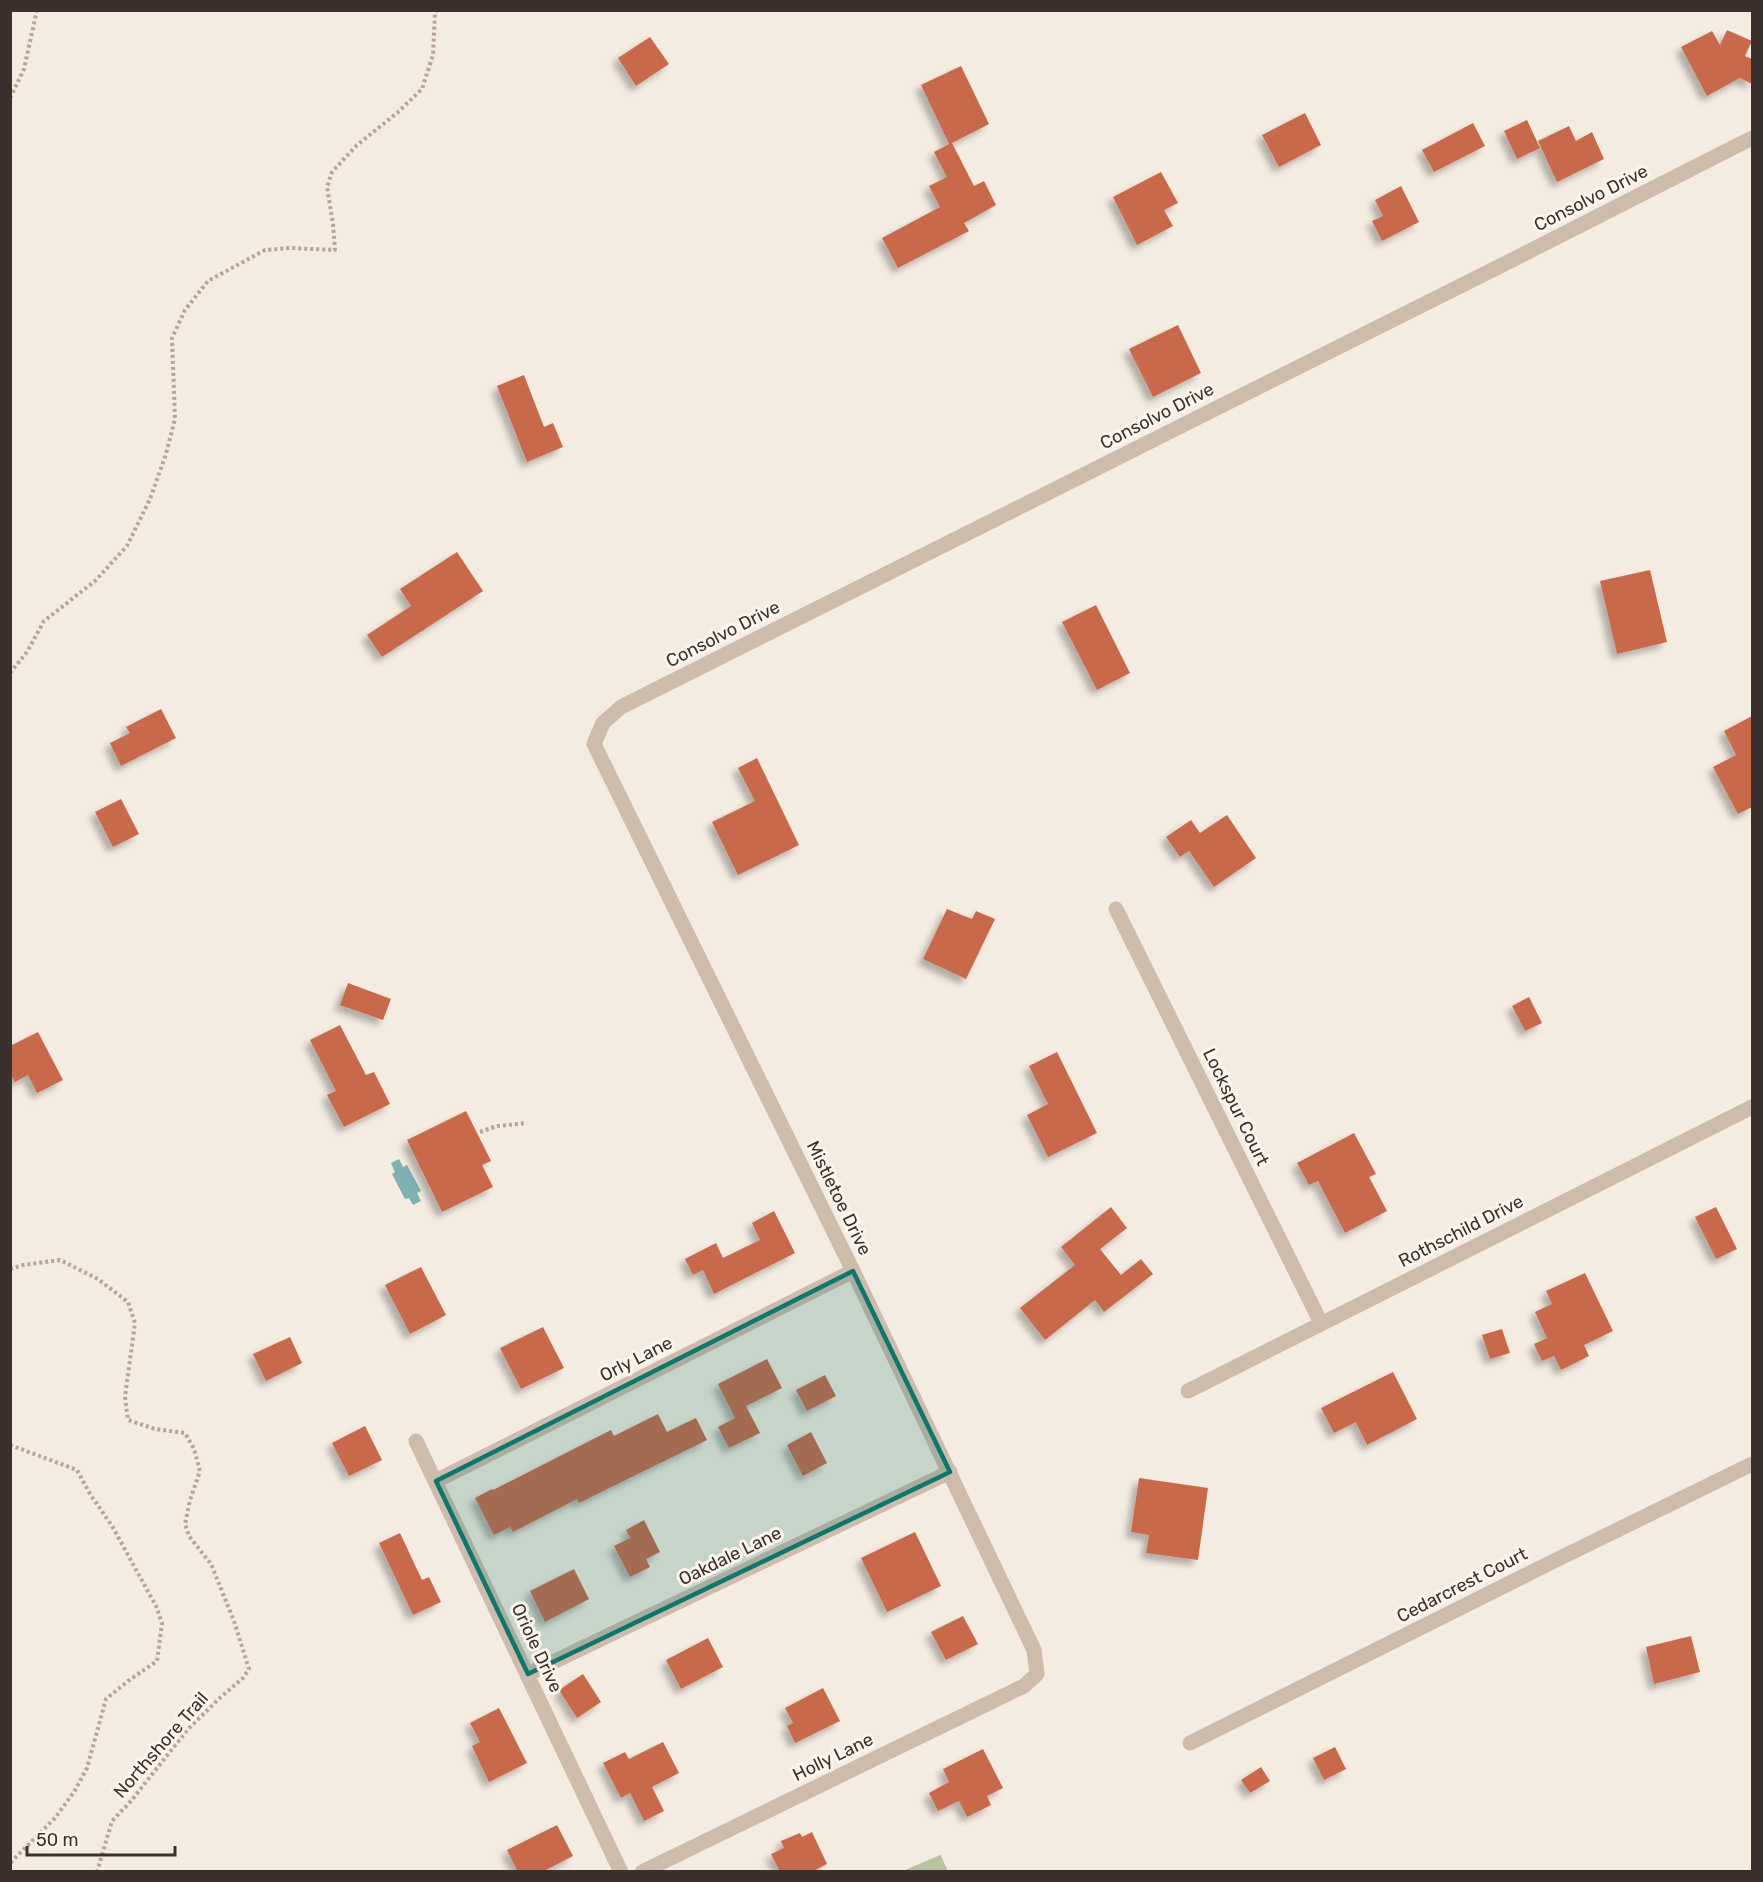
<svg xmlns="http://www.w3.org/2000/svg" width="1763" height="1882" viewBox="0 0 1763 1882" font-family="Rubik,sans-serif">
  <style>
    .green { fill: #b8c4a0 }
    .water { fill: #7fb0b2 }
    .building { fill: #c8694b; filter: url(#shadow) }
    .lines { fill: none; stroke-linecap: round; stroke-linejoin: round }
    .path { stroke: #b9a596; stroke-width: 4; stroke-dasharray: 3 3; stroke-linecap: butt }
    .street { stroke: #cdbbac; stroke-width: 15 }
    .marked { fill: #0f766e; fill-opacity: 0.2; stroke: #0f766e; stroke-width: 4.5; stroke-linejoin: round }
    .labels { text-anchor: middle; stroke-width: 6; stroke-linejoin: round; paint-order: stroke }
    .street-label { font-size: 18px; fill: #3b302b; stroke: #fbf5ee }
  </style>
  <defs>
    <filter id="shadow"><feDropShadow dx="-5.5" dy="5.5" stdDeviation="3" flood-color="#0004"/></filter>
  </defs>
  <rect width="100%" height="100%" fill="#f4ebe1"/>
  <polygon class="green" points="940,1854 948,1871 903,1871 940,1855"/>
  <polygon class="water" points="399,1159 403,1167 407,1165 421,1191 417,1193 421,1201 413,1205 409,1198 405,1199 392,1174 395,1172 391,1163"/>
  <g class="building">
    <polygon points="1727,30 1752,41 1745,56 1752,59 1752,84 1740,78 1707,96 1681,47 1712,31 1720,45"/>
    <polygon points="650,37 669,64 636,86 618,58"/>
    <polygon points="961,66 989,124 952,143 974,186 984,181 996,205 964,223 969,231 898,268 882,238 940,207 929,186 947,177 934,152 949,144 921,85"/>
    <polygon points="1305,113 1321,145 1279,167 1262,135"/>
    <polygon points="1527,120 1540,148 1517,159 1504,131"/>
    <polygon points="1473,123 1485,146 1434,172 1422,150"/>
    <polygon points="1569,126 1576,141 1592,132 1604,159 1557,182 1538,141"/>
    <polygon points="1161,172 1178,203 1164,210 1173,226 1137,245 1113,197"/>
    <polygon points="1401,186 1419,222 1382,241 1372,221 1383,216 1375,200"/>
    <polygon points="1178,325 1201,373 1153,397 1129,349"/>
    <polygon points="524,375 544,427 553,423 563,447 527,462 497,386"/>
    <polygon points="457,552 483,591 382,657 367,635 411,606 400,589"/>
    <polygon points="1650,570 1667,642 1617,654 1600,581"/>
    <polygon points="1096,605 1130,673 1097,690 1062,622"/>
    <polygon points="161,709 176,738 121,766 110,743 130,733 126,727"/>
    <polygon points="1752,716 1752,807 1738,814 1713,767 1736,755 1724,731"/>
    <polygon points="757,758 799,845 738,875 712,822 755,801 738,768"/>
    <polygon points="121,799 139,834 113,847 95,812"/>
    <polygon points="1227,815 1256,858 1214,887 1189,851 1180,857 1166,837 1191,820 1200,833"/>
    <polygon points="947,909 972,919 976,911 995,919 966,979 923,959"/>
    <polygon points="348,983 391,999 383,1020 340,1005"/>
    <polygon points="1529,997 1542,1023 1525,1031 1512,1006"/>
    <polygon points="340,1025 366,1075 374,1072 390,1104 344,1127 327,1095 336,1091 310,1040"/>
    <polygon points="38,1032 63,1080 37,1093 28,1075 15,1082 10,1073 10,1046"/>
    <polygon points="1057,1052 1097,1133 1048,1157 1027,1115 1048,1104 1029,1066"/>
    <polygon points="466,1111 491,1161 482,1165 493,1187 442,1212 407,1140"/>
    <polygon points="1354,1133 1376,1174 1369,1177 1387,1211 1345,1233 1318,1181 1309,1185 1297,1163"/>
    <polygon points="1111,1207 1127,1228 1100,1249 1121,1275 1141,1259 1153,1274 1104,1312 1095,1300 1045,1340 1020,1308 1075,1265 1061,1247"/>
    <polygon points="1716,1207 1737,1249 1716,1259 1695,1217"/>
    <polygon points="774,1211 795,1253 714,1294 703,1270 693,1275 685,1259 716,1243 723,1258 760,1240 752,1223"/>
    <polygon points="421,1267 446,1315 410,1334 385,1285"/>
    <polygon points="1585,1273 1613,1331 1584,1345 1589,1356 1561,1370 1554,1356 1542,1361 1534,1344 1547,1338 1535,1312 1552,1304 1546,1291"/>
    <polygon points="543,1327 564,1368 521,1389 500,1348"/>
    <polygon points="1502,1329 1510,1353 1490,1359 1482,1335"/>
    <polygon points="290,1337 302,1363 266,1381 253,1354"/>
    <polygon points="767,1359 782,1388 746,1406 760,1433 729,1448 718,1427 735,1418 718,1384"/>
    <polygon points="1393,1372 1417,1419 1367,1445 1356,1422 1334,1433 1321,1408"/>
    <polygon points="825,1375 836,1396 807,1411 796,1390"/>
    <polygon points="658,1414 667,1432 696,1418 707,1440 579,1503 577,1499 513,1532 510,1527 494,1535 475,1498 492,1489 493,1490 611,1430 614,1436"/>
    <polygon points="365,1426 382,1460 349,1476 332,1443"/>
    <polygon points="811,1432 827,1463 803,1476 787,1445"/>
    <polygon points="1139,1478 1208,1488 1198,1560 1146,1553 1149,1535 1131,1532"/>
    <polygon points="644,1520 660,1552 646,1559 650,1567 630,1577 614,1546 630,1538 626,1530"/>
    <polygon points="915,1532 941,1586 887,1612 861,1558"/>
    <polygon points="400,1533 422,1580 429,1577 441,1602 413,1615 379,1543"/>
    <polygon points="574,1569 589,1599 545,1622 530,1591"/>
    <polygon points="963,1616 978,1644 946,1660 931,1632"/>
    <polygon points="1691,1636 1700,1672 1654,1684 1646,1647"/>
    <polygon points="708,1638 723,1667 681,1689 666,1660"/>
    <polygon points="583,1674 601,1702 577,1718 559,1690"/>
    <polygon points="823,1688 840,1721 795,1743 787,1726 793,1723 785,1708"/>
    <polygon points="499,1708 527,1763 489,1782 472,1746 480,1742 470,1723"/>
    <polygon points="663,1742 679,1773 652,1787 664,1811 644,1821 630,1793 621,1798 603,1763 625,1752 629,1759"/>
    <polygon points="1335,1747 1346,1769 1324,1780 1313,1758"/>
    <polygon points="983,1749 1003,1788 987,1796 991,1805 967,1817 959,1801 938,1811 929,1793 949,1782 943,1769"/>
    <polygon points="1261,1767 1270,1781 1250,1793 1241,1780"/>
    <polygon points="557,1825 573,1856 542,1872 518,1872 507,1850"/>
    <polygon points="812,1832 827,1864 812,1872 780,1872 771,1854 784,1848 781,1841 800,1833 802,1837"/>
  </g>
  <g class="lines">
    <g class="path">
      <polyline points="10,98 24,69 37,10"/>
      <polyline points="10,673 27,652 44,621 95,581 127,546 150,499 166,454 175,419 172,338 185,310 208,281 265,250 290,248 335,250 333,224 327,187 332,172 357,145 397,113 422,89 433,55 435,12 437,10"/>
      <polyline points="480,1132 497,1126 527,1123"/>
      <polyline points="10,1269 23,1265 60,1260 98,1279 128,1302 135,1323 125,1397 128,1420 155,1429 185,1433 194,1449 200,1471 190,1500 185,1524 189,1536 211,1564 234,1621 249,1669 243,1678 222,1696 188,1729 131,1801 112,1821 97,1872"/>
      <polyline points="10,1445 77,1470 90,1494 112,1526 156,1606 162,1623 157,1661 128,1681 106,1699 87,1768 74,1792 55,1818 10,1863"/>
    </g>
    <g class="street">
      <polyline points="1116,909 1321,1323"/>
      <polyline points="1188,1391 1752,1107"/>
      <polyline points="416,1441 621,1872"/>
      <polyline points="436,1481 853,1271"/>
      <polyline points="528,1674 950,1472"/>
      <polyline points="1190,1743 1554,1561 1752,1464"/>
      <polyline points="642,1872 1024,1686 1037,1674 1034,1650 853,1271 594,744 603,723 621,707 1524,254 1752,138"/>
    </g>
  </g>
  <path class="marked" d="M853,1271L950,1472L528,1674L436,1481Z"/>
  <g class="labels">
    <g class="street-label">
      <text transform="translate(1591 198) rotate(-27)" y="6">Consolvo Drive</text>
      <text transform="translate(1157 416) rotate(-27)" y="6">Consolvo Drive</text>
      <text transform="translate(723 634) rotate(-27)" y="6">Consolvo Drive</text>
      <text transform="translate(1236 1107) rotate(64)" y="6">Lockspur Court</text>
      <text transform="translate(839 1198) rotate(64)" y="6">Mistletoe Drive</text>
      <text transform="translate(1461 1231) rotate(-27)" y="6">Rothschild Drive</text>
      <text transform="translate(636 1359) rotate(-27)" y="6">Orly Lane</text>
      <text transform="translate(730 1556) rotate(-26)" y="6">Oakdale Lane</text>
      <text transform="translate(1462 1585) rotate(-27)" y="6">Cedarcrest Court</text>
      <text transform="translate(537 1648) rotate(65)" y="6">Oriole Drive</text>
      <text transform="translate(161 1745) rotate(-49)" y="6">Northshore Trail</text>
      <text transform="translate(833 1757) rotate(-26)" y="6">Holly Lane</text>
    </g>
  </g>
  <rect width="1763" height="1882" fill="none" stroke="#3b302b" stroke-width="24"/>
  <path d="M27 1846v9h148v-9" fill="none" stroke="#3b302b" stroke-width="3"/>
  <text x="36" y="1846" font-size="18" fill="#3b302b" stroke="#fbf5ee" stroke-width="4.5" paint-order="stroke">50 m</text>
</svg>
